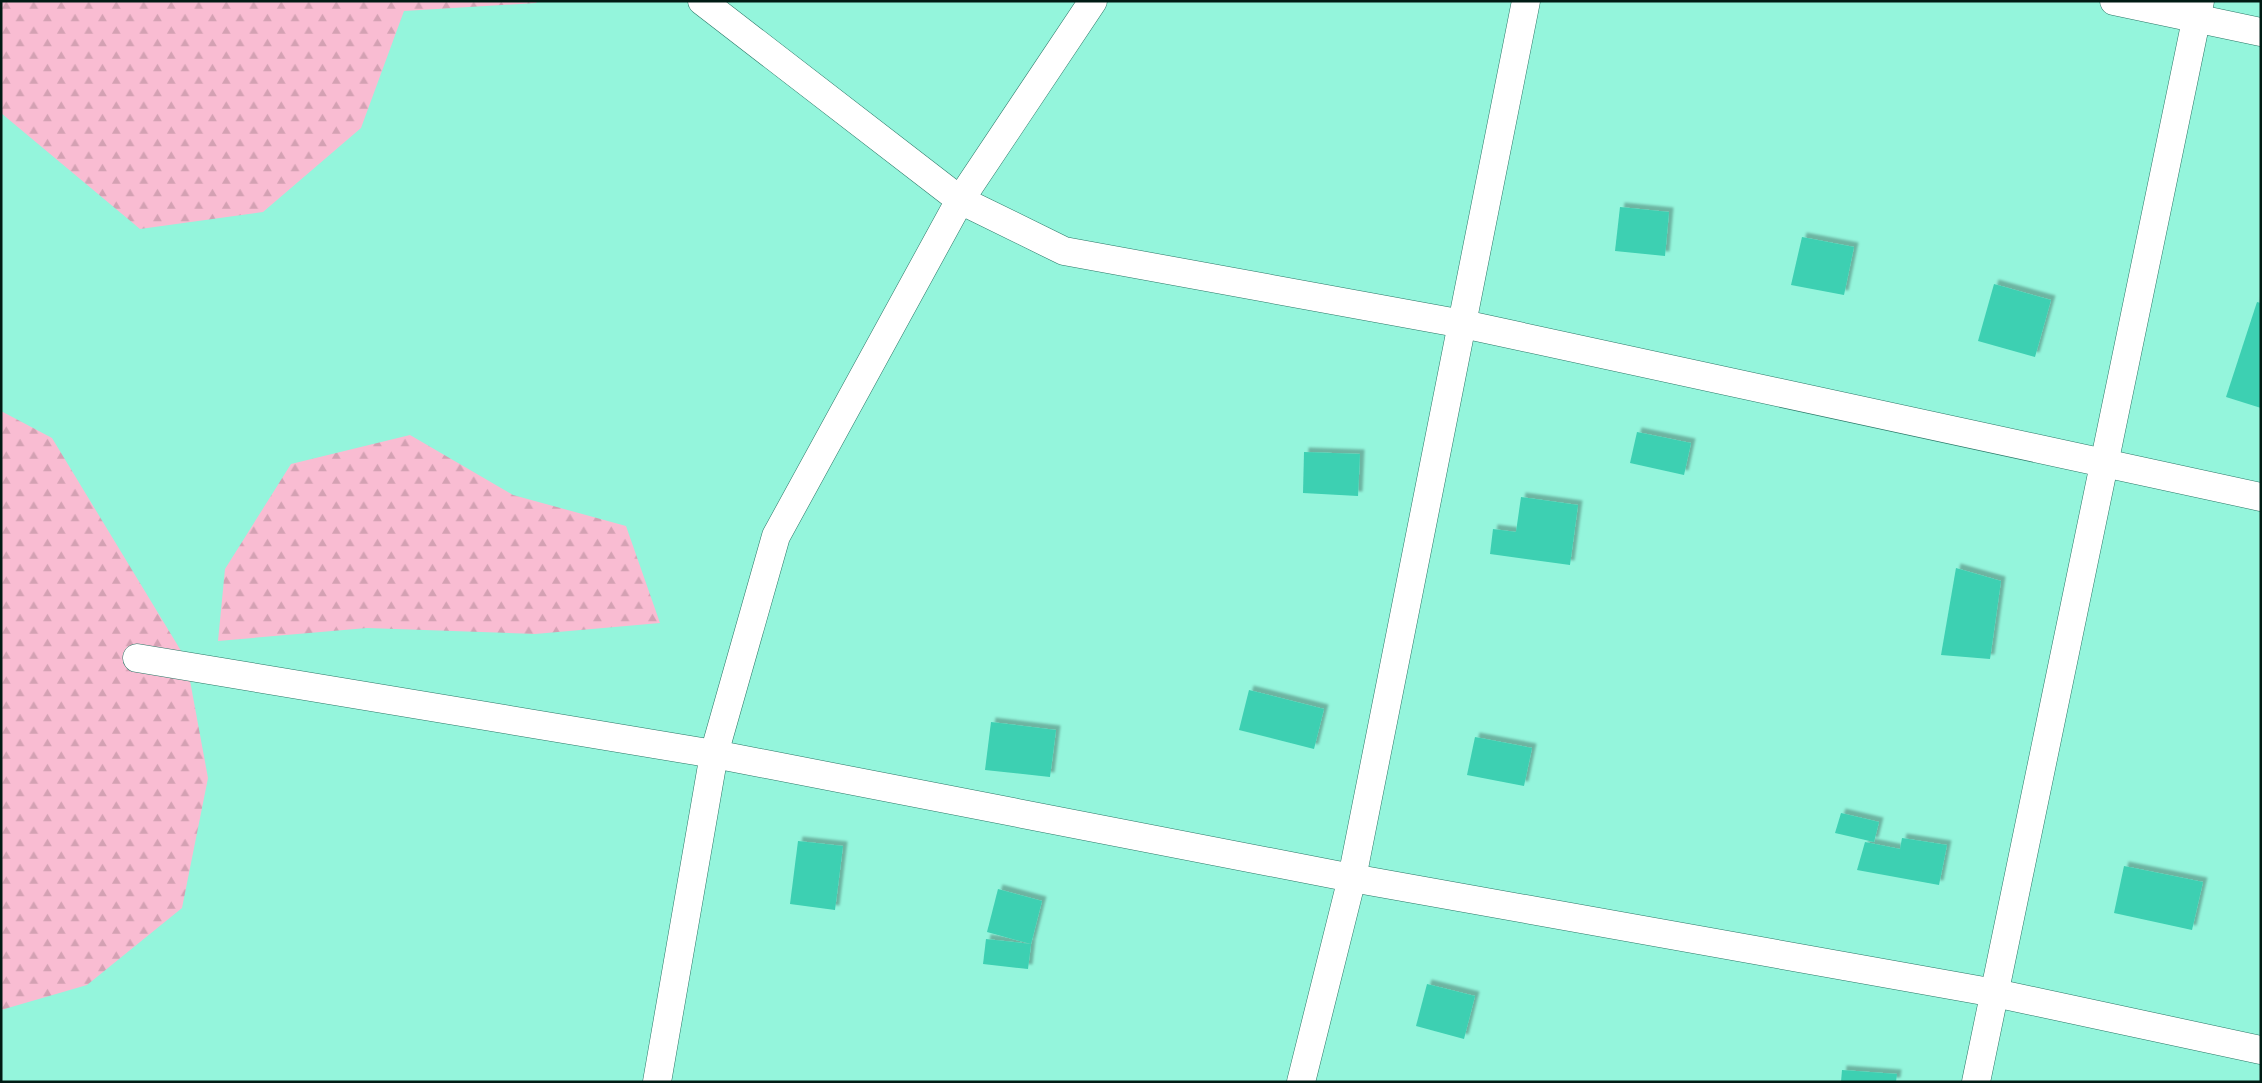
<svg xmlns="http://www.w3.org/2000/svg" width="2262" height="1083" viewBox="0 0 2262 1083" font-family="'Open Sans',sans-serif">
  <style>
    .forest { fill: url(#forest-firs) }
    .building { fill: #3dd0b2; filter: url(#shadow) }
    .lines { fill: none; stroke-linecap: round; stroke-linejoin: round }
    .minor-casing { stroke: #2a7666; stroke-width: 29 }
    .minor { stroke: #fff; stroke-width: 28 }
  </style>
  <defs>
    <pattern id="forest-firs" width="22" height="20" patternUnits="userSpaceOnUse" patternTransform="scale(1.25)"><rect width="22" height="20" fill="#f9bcd2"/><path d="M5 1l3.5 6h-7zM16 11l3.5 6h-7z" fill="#d4a1b3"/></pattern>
    <filter id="shadow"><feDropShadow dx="4.5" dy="-4.5" stdDeviation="1" flood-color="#0004"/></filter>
  </defs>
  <rect width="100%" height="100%" fill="#94f5dc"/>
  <g class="forest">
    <polygon points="1,1 538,1 536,3 404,11 361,128 263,212 140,229 1,113"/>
    <polygon points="1,411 52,438 186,659 208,778 182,908 87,985 1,1010"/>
    <polygon points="410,435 513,495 626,526 660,623 535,634 367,628 218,641 225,569 291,464"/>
  </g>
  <g class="building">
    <polygon points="1620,207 1669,212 1665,256 1615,251"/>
    <polygon points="1802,237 1854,247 1844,295 1791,285"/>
    <polygon points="1994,284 2051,300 2035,357 1978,341"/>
    <polygon points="2257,302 2261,303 2261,408 2226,397"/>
    <polygon points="1637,432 1691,443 1684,475 1630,463"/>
    <polygon points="1304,452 1360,454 1358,496 1303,493"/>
    <polygon points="1521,497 1578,505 1570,565 1490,554 1493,529 1516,532"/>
    <polygon points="1956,568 2001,581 1990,659 1941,655"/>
    <polygon points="1249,690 1324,709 1314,749 1239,730"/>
    <polygon points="991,722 1056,730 1050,777 985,770"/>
    <polygon points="1475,737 1532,748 1524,786 1467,775"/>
    <polygon points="1841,813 1879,822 1874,842 1835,833"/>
    <polygon points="1902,838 1947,845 1939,885 1857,870 1865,842 1900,849"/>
    <polygon points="798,841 843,846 835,910 790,904"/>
    <polygon points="2124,866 2203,882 2192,930 2114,913"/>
    <polygon points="998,889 1042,901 1031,944 987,932"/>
    <polygon points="986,939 1031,944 1028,969 983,964"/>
    <polygon points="1427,984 1475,996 1464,1039 1416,1026"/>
    <polygon points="1842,1070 1897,1074 1896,1082 1841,1082"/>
  </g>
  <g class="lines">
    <g class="minor-casing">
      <g id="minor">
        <polyline points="702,1 960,200 1064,251 1463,324 2261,497"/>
        <polyline points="2114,1 2261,32"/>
        <polyline points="137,658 714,754 776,536 960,200 1093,1"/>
        <polyline points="657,1082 714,754 1352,878 1995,993 2261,1050"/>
        <polyline points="1301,1082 1352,878 1526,1"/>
        <polyline points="1976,1082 2200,1"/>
      </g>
    </g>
    <use href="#minor" class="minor"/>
  </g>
  <rect width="2262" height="1083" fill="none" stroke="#001b14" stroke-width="5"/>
</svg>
